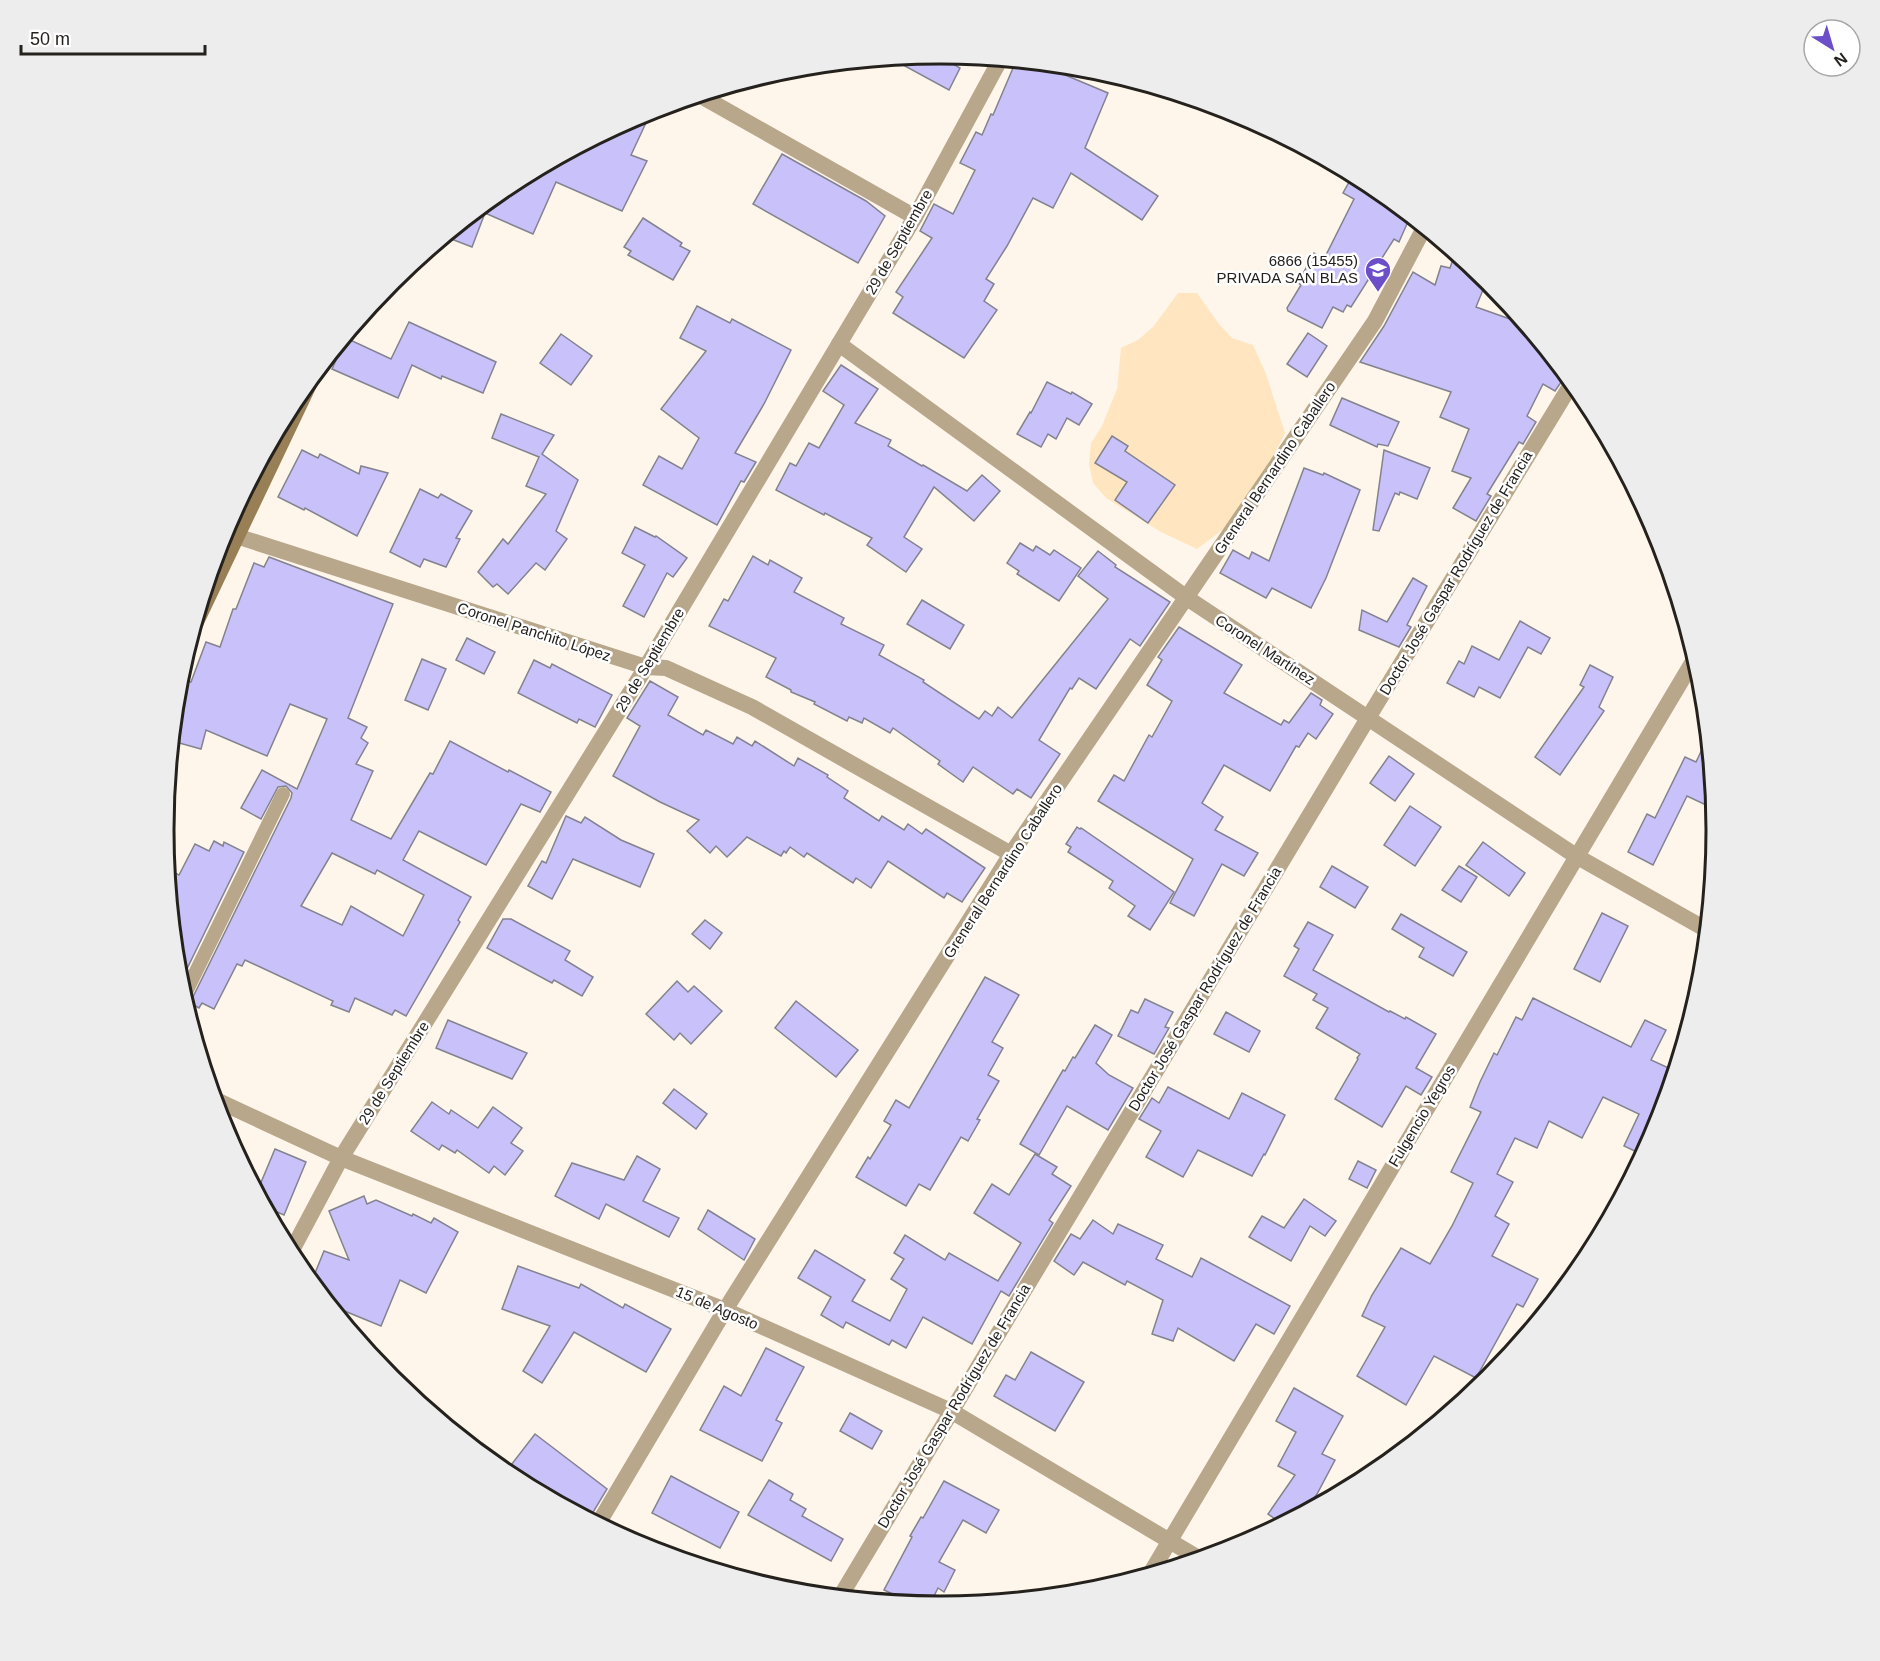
<svg xmlns="http://www.w3.org/2000/svg" width="1880" height="1661" viewBox="0 0 1880 1661" font-family="Helvetica,sans-serif">
  <style>
    .green { fill: #ffe6c0 }
    .building { fill: #c9c2fa; stroke: #83828f; stroke-width: 1.5; fill-rule: evenodd }
    .lines { fill: none; stroke-linecap: round; stroke-linejoin: round }
    .service { stroke: #b8a78b; stroke-width: 14 }
    .minor { stroke: #b8a78b; stroke-width: 16 }
    .tertiary { stroke: #b8a78b; stroke-width: 16 }
    .secondary { stroke: #997f55; stroke-width: 16 }
    .labels { text-anchor: middle; stroke-width: 5; stroke-linejoin: round; paint-order: stroke }
    .street-label { font-size: 15px; fill: #25221e; stroke: #fff }
    .poi-label { font-size: 15px; fill: #25221e; stroke: #fff; text-anchor: end }
    .rim { fill: none; stroke: #25221e; stroke-width: 3 }
  </style>
  <rect width="100%" height="100%" fill="#fef6ea"/>
  <polygon class="green" points="1178,293 1197,293 1219,324 1232,338 1253,345 1266,374 1285,433 1276,451 1263,493 1250,509 1197,549 1161,532 1106,498 1093,483 1089,464 1091,443 1102,426 1117,389 1121,348 1138,340 1153,327"/>
  <g class="building">
    <polygon points="936,54 960,68 949,90 892,59"/>
    <polygon points="1016,61 1039,64 1108,93 1085,148 1158,196 1142,220 1071,173 1053,208 1033,198 1007,246 986,279 994,284 984,301 997,310 964,358 893,313 903,297 896,292 932,238 920,231 934,204 953,214 975,170 960,163 976,132 982,135 991,114 993,115"/>
    <polygon points="652,110 631,155 647,161 622,211 556,182 533,234 485,213 472,247 446,237 509,185 643,113"/>
    <polygon points="782,154 866,201 885,216 858,263 753,204"/>
    <polygon points="1353,175 1372,185 1410,217 1399,242 1394,239 1351,307 1347,305 1343,312 1333,307 1322,328 1288,311 1287,308 1301,285 1298,283 1314,253 1324,259 1354,199 1343,193"/>
    <polygon points="643,218 682,243 680,246 690,251 673,280 628,255 631,251 624,247"/>
    <polygon points="1455,253 1487,280 1476,307 1524,324 1566,375 1555,391 1543,384 1527,416 1536,422 1523,444 1519,442 1487,494 1491,496 1476,521 1453,508 1471,478 1452,471 1469,429 1440,417 1451,392 1360,362 1384,326 1413,272 1435,285 1441,266 1450,268"/>
    <polygon points="697,306 730,323 732,319 791,350 764,404 735,453 756,462 744,482 741,481 717,525 643,485 659,456 682,469 699,438 661,409 706,351 680,338"/>
    <polygon points="409,322 496,362 483,393 442,376 441,379 412,365 398,398 332,369 346,338 391,359"/>
    <polygon points="1308,333 1327,346 1307,377 1287,364"/>
    <polygon points="561,334 592,356 571,385 540,363"/>
    <polygon points="841,365 878,389 855,423 891,440 888,446 922,466 923,465 967,491 982,475 1000,491 974,521 934,487 904,537 922,549 906,572 867,545 872,538 825,513 824,515 776,490 790,463 796,466 809,443 819,448 844,405 823,391"/>
    <polygon points="1047,382 1071,394 1072,392 1092,404 1079,425 1067,418 1056,439 1048,434 1041,447 1017,434 1030,412 1031,413"/>
    <polygon points="1342,398 1399,422 1388,446 1378,444 1377,447 1332,426 1330,425"/>
    <polygon points="501,414 554,435 542,454 578,480 556,531 567,539 545,570 536,563 508,594 497,584 493,587 478,572 503,539 508,544 546,494 526,486 539,457 492,438"/>
    <polygon points="1112,436 1128,446 1125,451 1175,485 1148,523 1115,500 1127,482 1095,463"/>
    <polygon points="302,450 318,458 320,454 359,474 361,466 388,473 357,536 305,508 304,510 278,497"/>
    <polygon points="1384,450 1430,468 1417,499 1400,492 1399,495 1395,493 1379,531 1373,530"/>
    <polygon points="1304,468 1323,475 1324,473 1360,490 1326,578 1311,608 1272,588 1266,598 1220,573 1233,550 1249,559 1252,552 1269,561"/>
    <polygon points="420,489 438,498 441,494 472,511 456,538 460,539 446,567 424,559 420,567 390,552"/>
    <polygon points="635,527 655,537 656,536 687,558 673,577 667,573 644,617 623,606 645,565 622,553"/>
    <polygon points="1020,543 1033,551 1036,546 1050,555 1054,550 1081,568 1059,601 1017,574 1019,571 1007,563"/>
    <polygon points="1098,551 1116,565 1115,567 1170,602 1140,646 1130,639 1096,689 1079,678 1072,689 1070,688 1039,740 1060,754 1031,798 1017,789 1013,794 973,767 963,782 938,764 940,761 893,728 890,733 864,718 862,723 849,717 847,721 814,704 815,702 791,692 791,690 766,677 776,658 709,626 724,599 728,601 753,556 768,565 770,560 802,578 794,592 844,618 841,624 884,645 879,655 924,680 923,682 979,719 985,711 992,716 998,707 1012,718 1108,599 1078,576"/>
    <path d="M269,557L393,604L348,718L367,727L361,738L368,743L356,764L373,771L351,820L391,839L430,773L433,774L450,741L508,772L509,770L551,792L540,812L521,804L486,865L419,831L403,860L471,897L458,920L460,922L406,1016L395,1010L392,1015L355,998L349,1012L331,1005L333,1001L245,960L242,966L237,964L214,1009L202,1003L199,1008L190,1003L291,798L292,793L286,786L278,787L261,819L241,808L262,770L297,789L327,719L290,704L267,756L206,730L201,749L172,741L175,714L188,681L191,682L206,642L220,647L233,609H236L254,563L264,567ZM332,853L375,874L377,870L424,895L403,936L351,906L342,925L301,906Z"/>
    <polygon points="1413,578 1427,586 1407,625 1411,627 1399,647 1359,630 1362,610 1387,622"/>
    <polygon points="922,600 964,625 950,649 907,624"/>
    <polygon points="1520,621 1550,638 1541,654 1528,647 1500,698 1479,687 1474,697 1447,683 1459,661 1464,664 1472,646 1499,660"/>
    <polygon points="1179,627 1242,665 1224,693 1281,725 1284,720 1289,723 1311,693 1322,700 1320,705 1333,714 1316,739 1308,733 1299,747 1296,746 1270,791 1224,765 1202,803 1223,817 1215,830 1258,853 1244,876 1222,864 1194,916 1170,903 1193,859 1098,801 1114,775 1124,781 1149,735 1152,737 1172,701 1147,685 1162,660 1158,657"/>
    <polygon points="467,638 495,652 484,674 456,660"/>
    <polygon points="422,659 446,669 428,710 405,700"/>
    <polygon points="534,660 550,668 552,664 612,695 595,727 579,719 577,723 518,693"/>
    <polygon points="1590,665 1613,677 1599,707 1604,711 1560,775 1535,757 1584,687 1580,685"/>
    <polygon points="650,681 678,697 668,715 703,735 706,730 733,744 737,737 752,746 755,741 794,766 798,758 828,775 827,777 848,791 844,798 879,821 882,816 904,830 908,824 922,834 926,829 985,868 962,902 947,893 944,898 888,861 871,888 856,878 853,883 807,853 804,857 790,847 786,853 784,851 781,856 747,837 727,857 716,846 710,853 687,831 699,820 660,802 613,776 640,726 627,718"/>
    <polygon points="1707,739 1713,791 1706,805 1687,796 1653,865 1628,852 1647,814 1655,818 1685,757 1696,762"/>
    <polygon points="1389,756 1414,774 1395,801 1370,783"/>
    <polygon points="1410,806 1441,827 1415,866 1384,845"/>
    <polygon points="566,816 581,823 585,817 621,840 654,854 640,887 573,859 552,899 528,886 542,861 546,863"/>
    <polygon points="1077,827 1080,829 1081,828 1174,892 1150,930 1128,916 1135,906 1109,888 1113,881 1068,852 1071,847 1066,844"/>
    <polygon points="214,841 223,846 224,842 244,852 179,985 167,869 179,875 195,844 209,851"/>
    <polygon points="1483,842 1525,873 1509,896 1466,865"/>
    <polygon points="1332,866 1368,887 1355,908 1320,887"/>
    <polygon points="1459,866 1477,877 1461,902 1442,890"/>
    <polygon points="1602,913 1628,926 1600,982 1574,969"/>
    <polygon points="1401,914 1467,952 1453,976 1419,957 1424,948 1392,929"/>
    <polygon points="503,919 511,919 570,951 565,960 593,977 582,996 554,980 552,983 487,948"/>
    <polygon points="705,920 722,933 710,949 692,934"/>
    <polygon points="1308,922 1333,935 1313,970 1389,1012 1390,1011 1405,1019 1406,1017 1436,1034 1416,1068 1432,1077 1421,1095 1406,1086 1382,1127 1335,1099 1358,1059 1357,1058 1360,1054 1316,1028 1328,1008 1313,1000 1317,994 1284,976 1299,949 1294,946"/>
    <polygon points="985,977 1019,995 992,1042 1003,1048 988,1075 999,1081 977,1119 980,1120 968,1141 961,1137 930,1190 919,1184 906,1206 856,1177 868,1157 870,1159 891,1125 884,1121 896,1100 909,1108"/>
    <polygon points="677,981 688,992 694,986 722,1011 691,1044 680,1033 674,1040 646,1014"/>
    <polygon points="1533,998 1631,1047 1645,1020 1666,1030 1651,1060 1675,1071 1657,1128 1643,1155 1624,1146 1639,1114 1603,1097 1582,1138 1549,1121 1537,1148 1515,1138 1497,1174 1513,1182 1495,1216 1509,1224 1492,1256 1538,1279 1523,1307 1517,1304 1476,1378 1434,1356 1406,1405 1357,1376 1385,1327 1362,1316 1372,1295 1401,1248 1430,1264 1452,1226 1473,1183 1451,1172 1481,1112 1470,1107 1480,1082 1494,1053 1497,1055 1516,1017 1522,1020"/>
    <polygon points="1145,999 1173,1012 1165,1027 1169,1028 1154,1054 1118,1036 1131,1010 1138,1013"/>
    <polygon points="796,1001 858,1050 836,1077 775,1028"/>
    <polygon points="1226,1012 1260,1031 1249,1052 1214,1034"/>
    <polygon points="448,1020 527,1053 512,1079 436,1048"/>
    <polygon points="1095,1025 1112,1035 1096,1063 1109,1075 1133,1088 1108,1130 1067,1106 1039,1155 1020,1144 1063,1070 1065,1071 1073,1057 1075,1058"/>
    <polygon points="1168,1087 1229,1119 1242,1093 1285,1115 1265,1155 1264,1154 1252,1176 1198,1150 1183,1177 1146,1157 1161,1131 1139,1119 1152,1098 1159,1103"/>
    <polygon points="674,1089 707,1114 696,1129 663,1103"/>
    <polygon points="432,1102 449,1114 451,1110 478,1128 493,1107 522,1128 511,1143 523,1151 505,1175 494,1166 489,1173 457,1150 455,1153 442,1145 439,1150 411,1131"/>
    <polygon points="275,1149 306,1162 284,1215 265,1207 257,1192"/>
    <polygon points="1035,1154 1057,1167 1052,1174 1071,1186 1049,1220 1053,1223 1009,1296 1001,1291 972,1344 923,1317 906,1348 892,1340 889,1345 846,1322 843,1328 821,1315 831,1297 798,1278 815,1250 865,1280 852,1301 890,1321 907,1289 891,1279 904,1259 894,1253 905,1235 945,1260 949,1253 998,1281 1021,1243 974,1213 992,1184 1009,1195"/>
    <polygon points="637,1156 660,1169 643,1201 679,1218 669,1237 606,1204 599,1219 555,1196 572,1163 624,1180"/>
    <polygon points="1358,1161 1376,1170 1367,1188 1349,1179"/>
    <polygon points="364,1196 367,1204 376,1200 412,1216 413,1214 431,1223 434,1218 458,1232 426,1293 400,1280 381,1326 330,1305 311,1283 324,1251 349,1260 329,1211"/>
    <polygon points="1304,1199 1336,1221 1325,1236 1310,1226 1291,1261 1249,1237 1262,1216 1284,1228"/>
    <polygon points="708,1210 755,1239 744,1260 698,1229"/>
    <polygon points="1093,1220 1113,1234 1118,1224 1163,1245 1156,1259 1192,1277 1201,1258 1290,1306 1274,1334 1256,1324 1234,1361 1178,1328 1173,1341 1152,1334 1163,1300 1127,1281 1125,1285 1083,1262 1074,1275 1054,1261 1071,1234 1080,1239"/>
    <polygon points="518,1266 579,1288 581,1284 623,1308 625,1304 671,1329 646,1372 574,1332 542,1383 523,1371 550,1326 502,1309"/>
    <polygon points="766,1348 804,1367 776,1420 782,1423 762,1461 700,1430 724,1386 741,1396"/>
    <polygon points="1031,1352 1084,1382 1055,1431 994,1396 1006,1375 1015,1380"/>
    <polygon points="1294,1388 1343,1416 1322,1454 1335,1460 1317,1494 1304,1512 1282,1524 1268,1514 1295,1475 1278,1466 1296,1432 1276,1421"/>
    <polygon points="850,1413 882,1431 872,1449 840,1431"/>
    <polygon points="535,1434 607,1489 589,1519 505,1473"/>
    <polygon points="671,1476 739,1512 720,1548 652,1513"/>
    <polygon points="769,1480 793,1494 790,1500 806,1509 802,1516 843,1539 831,1561 748,1515"/>
    <polygon points="944,1481 999,1510 986,1533 963,1520 939,1562 955,1570 944,1592 938,1588 929,1606 913,1604 884,1590 912,1537 910,1536 921,1517 923,1518"/>
  </g>
  <g class="lines">
    <polyline class="service" points="183,998 283,794"/>
    <g class="minor">
      <polyline points="701,96 915,217"/>
      <polyline points="839,344 1187,598 1576,856 1707,930"/>
      <polyline points="236,536 646,667 666,668 752,707 1011,854"/>
      <polyline points="290,1254 341,1158 646,667 839,344 915,217 1000,60"/>
      <polyline points="598,1524 725,1310 1011,854 1375,321 1424,228"/>
      <polyline points="1150,1574 1695,658"/>
      <polyline points="840,1597 1368,718 1572,383"/>
    </g>
    <polyline class="tertiary" points="214,1099 341,1158 725,1310 951,1411 1200,1559"/>
    <polyline class="secondary" points="195,624 312,378"/>
  </g>
  <defs>
    <g id="school-pin" transform="scale(1.35)"><path d="M0 17L-7.5 6A9.5 9.5 0 1 1 7.5 6Z" fill="#6c4fc8" stroke="#fff"/><path d="M0-5L7-2L0 1L-7-2ZM-4 1L0 2.5L4 1V4Q0 6-4 4Z" fill="#fff"/></g>
  </defs>
  <g fill-rule="evenodd">
    <use href="#school-pin" x="1378" y="270"/>
  </g>
  <g class="labels">
    <g class="street-label">
      <text transform="translate(899 242) rotate(-60)" y="5">29 de Septiembre</text>
      <text transform="translate(1275 468) rotate(-56)" y="5">Greneral Bernardino Caballero</text>
      <text transform="translate(1456 573) rotate(-59)" y="5">Doctor José Gaspar Rodríguez de Francia</text>
      <text transform="translate(534 632) rotate(18)" y="5">Coronel Panchito López</text>
      <text transform="translate(1265 650) rotate(33)" y="5">Coronel Martínez</text>
      <text transform="translate(650 660) rotate(-59)" y="5">29 de Septiembre</text>
      <text transform="translate(1003 871) rotate(-57)" y="5">Greneral Bernardino Caballero</text>
      <text transform="translate(1205 989) rotate(-59)" y="5">Doctor José Gaspar Rodríguez de Francia</text>
      <text transform="translate(394 1073) rotate(-58)" y="5">29 de Septiembre</text>
      <text transform="translate(1422 1116) rotate(-59)" y="5">Fulgencio Yegros</text>
      <text transform="translate(717 1308) rotate(23)" y="5">15 de Agosto</text>
      <text transform="translate(954 1406) rotate(-59)" y="5">Doctor José Gaspar Rodríguez de Francia</text>
    </g>
    <g class="poi-label">
      <text x="1358" y="266">6866 (15455)<tspan x="1358" dy="17">PRIVADA SAN BLAS</tspan></text>
    </g>
  </g>
  <path d="M0 0H1880V1661H0ZM174 830a766 766 0 1 1 1532 0a766 766 0 1 1-1532 0Z" fill="#eeeded" fill-rule="evenodd"/>
  <path class="rim" d="M174 830a766 766 0 1 1 1532 0a766 766 0 1 1-1532 0Z"/>
  <g transform="translate(1832 48) rotate(143)"><circle r="28" fill="#ffffff" stroke="#a8a7a5" stroke-width="1.5"/>
  <path d="M0-4.5L10 22L0 15L-10 22Z" fill="#6c4fc8"/>
  <text y="-9" font-size="16" font-weight="bold" text-anchor="middle" fill="#25221e">N</text>
  </g>
  <path d="M21 45v9h184v-9" fill="none" stroke="#25221e" stroke-width="3"/>
  <text x="30" y="45" font-size="18" fill="#25221e" stroke="#ffffff" stroke-width="4.5" paint-order="stroke">50 m</text>
</svg>
